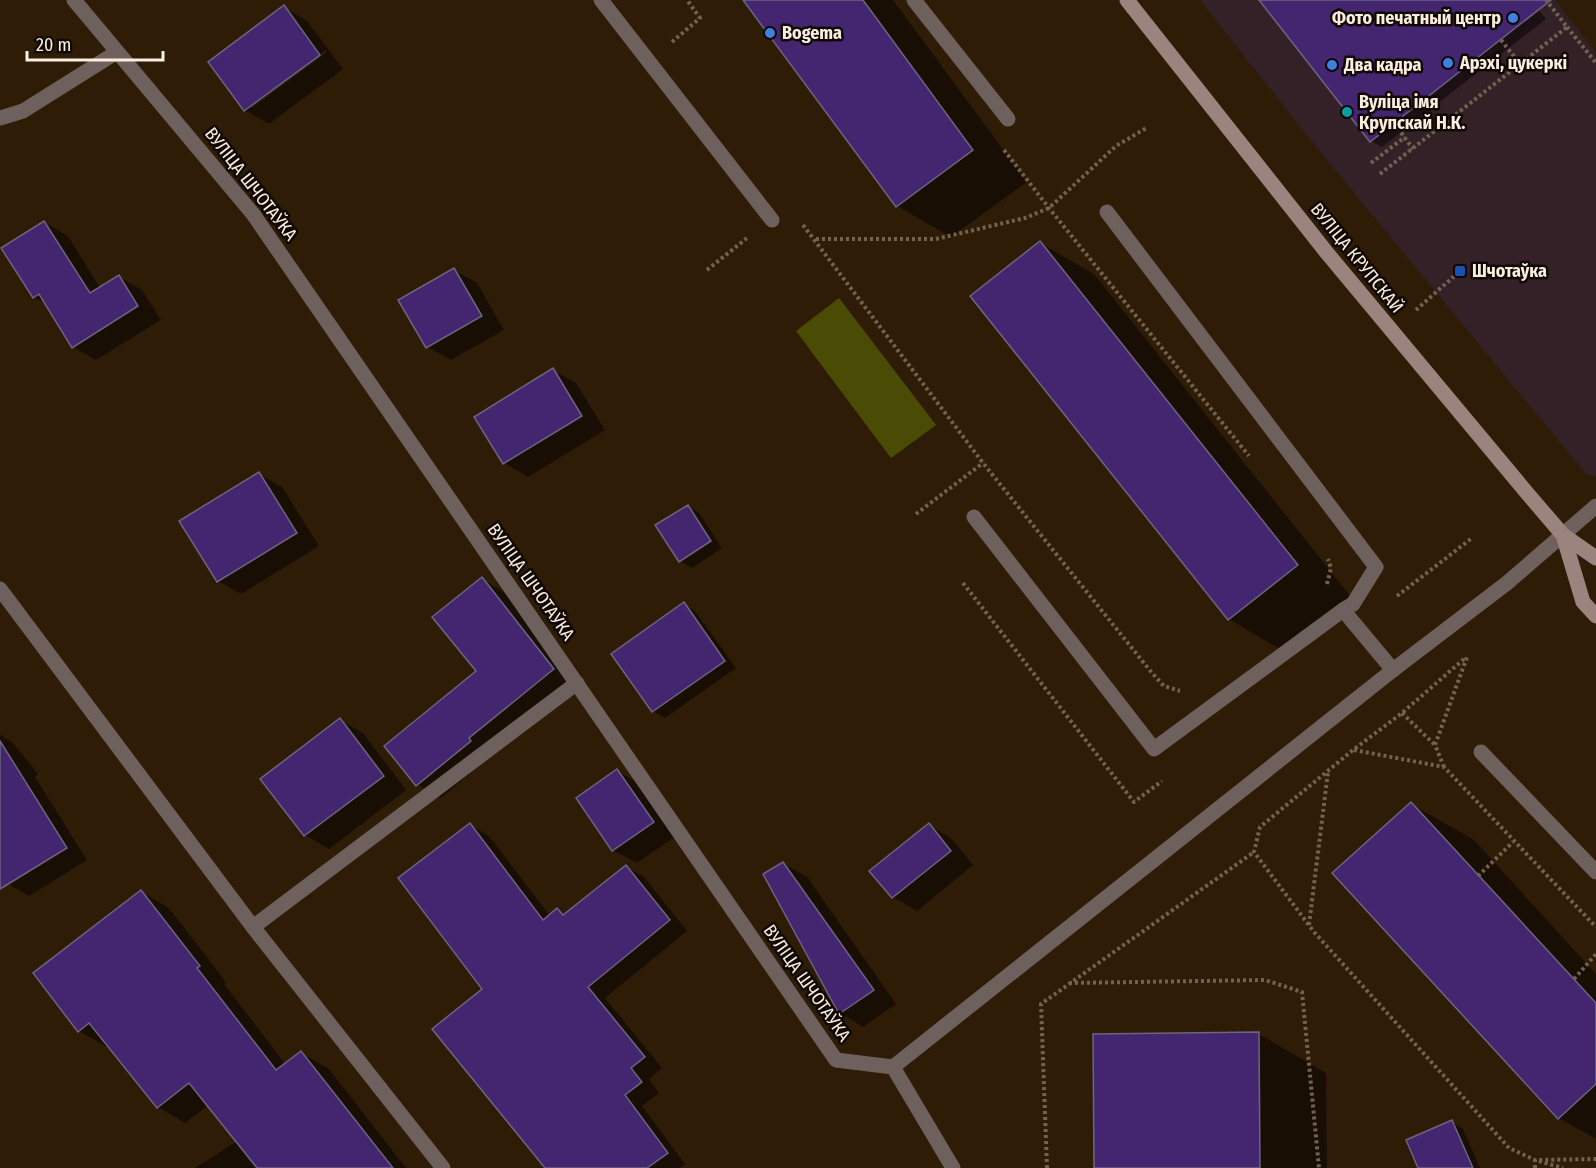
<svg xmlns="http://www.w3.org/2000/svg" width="1596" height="1168" viewBox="0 0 1596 1168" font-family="'Fira Sans Condensed',sans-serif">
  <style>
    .commercial { fill: #342127 }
    .green { fill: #4a4c06 }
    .shadow { fill: #0007; fill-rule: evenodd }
    .building { fill: #432570; stroke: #6c6580; stroke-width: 1.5 }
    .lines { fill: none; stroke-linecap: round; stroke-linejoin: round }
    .path { stroke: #726250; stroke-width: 4; stroke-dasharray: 3 3; stroke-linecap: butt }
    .lane { stroke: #6e605c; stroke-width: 15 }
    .street { stroke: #6e605c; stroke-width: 15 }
    .secondary { stroke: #9b847e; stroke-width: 15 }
    .shop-dot { fill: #3f7fe0; stroke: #100802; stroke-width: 2 }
    .culture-dot { fill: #0f9aa8; stroke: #100802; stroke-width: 2 }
    .transit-dot { fill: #1a4fb4; stroke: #100802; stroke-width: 2 }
    .labels { text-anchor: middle; stroke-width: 5; stroke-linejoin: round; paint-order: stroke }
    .poi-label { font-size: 18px; font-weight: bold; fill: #fbeee1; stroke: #100802; text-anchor: start }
    .street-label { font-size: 18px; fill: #fbeee1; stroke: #100802 }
  </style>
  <rect width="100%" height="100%" fill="#2e1c07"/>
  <polygon class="commercial" points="1200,0 1555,0 1596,53 1596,476 1587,475 1309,138"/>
  <polygon class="green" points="839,298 936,425 891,458 796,331"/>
  <g class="shadow">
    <polygon points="745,0 893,0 1027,182 951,237 897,206"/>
    <polygon points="1261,0 1531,0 1546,19 1382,147 1371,141"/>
    <path d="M284,7L307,21L343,69L269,124L245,110L210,63ZM326,50L327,52L252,108V104Z"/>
    <polygon points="44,222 68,236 100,288 119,277 142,290 161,320 96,360 73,347 47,304 34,297"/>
    <polygon points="1040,243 1094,274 1351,597 1283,651 1229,619 972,297"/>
    <polygon points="454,270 477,283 504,330 451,360 427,347"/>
    <polygon points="553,370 576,383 605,430 528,477 504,463 476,418"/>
    <polygon points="259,474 282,487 319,546 241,594 218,581"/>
    <polygon points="688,506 699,513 722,548 692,568 680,561"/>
    <polygon points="482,579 505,593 577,683 441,798 417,784 478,671"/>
    <polygon points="684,604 695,611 736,668 665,718 653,711"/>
    <polygon points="340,720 363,733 406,790 329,849 305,835 263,779"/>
    <polygon points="0,735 12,742 38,774 35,777 87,860 29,896 8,884 0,871"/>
    <polygon points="617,771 640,784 676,836 637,863 613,850"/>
    <polygon points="1411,804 1474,840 1596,974 1596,1139 1559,1118"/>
    <polygon points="471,825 489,836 550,916 557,910 566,915 626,867 644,877 687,931 605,998 662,1068 649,1079 659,1093 642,1106 685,1164 680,1168 547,1168 484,989"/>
    <polygon points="929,825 952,839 973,865 917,911 893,897 872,871"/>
    <polygon points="783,863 807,877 896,1004 863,1027 840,1013 765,875"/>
    <polygon points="142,892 169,908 226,982 224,984 286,1065 301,1053 329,1069 406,1168 195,1168 237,1141 209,1105 185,1123 158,1107 109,1045 107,1047 79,1031"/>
    <polygon points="1259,1034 1326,1073 1327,1168 1096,1168"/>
    <polygon points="1452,1122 1463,1129 1480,1168 1420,1168"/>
  </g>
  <g class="building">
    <polygon points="743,0 863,0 973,150 896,207"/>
    <polygon points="1259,0 1551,0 1370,142"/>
    <polygon points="284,5 320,55 244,111 208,62"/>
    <polygon points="44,221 90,293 119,275 138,306 72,348 39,294 33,298 1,248"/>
    <polygon points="1040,241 1298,565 1228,620 970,296"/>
    <polygon points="454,268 482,316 426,348 398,300"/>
    <polygon points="553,368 582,416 503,464 474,417"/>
    <polygon points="259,472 297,533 217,582 179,521"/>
    <polygon points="688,505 711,541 679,562 655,525"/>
    <polygon points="482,577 554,669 469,738 471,741 416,786 384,746 476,671 432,617"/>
    <polygon points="684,602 725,661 652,712 611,654"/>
    <polygon points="340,718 384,776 304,836 260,779"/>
    <polygon points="0,741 67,848 0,889"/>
    <polygon points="617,769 654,822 612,851 576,798"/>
    <polygon points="1411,802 1596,1003 1596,1084 1558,1119 1332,873"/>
    <polygon points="470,823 543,920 557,908 563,915 626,865 670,920 588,987 645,1057 631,1068 642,1082 625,1095 668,1153 647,1168 545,1168 432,1029 482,989 398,878"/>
    <polygon points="929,823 951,851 892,898 869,871"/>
    <polygon points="783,862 874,990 839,1014 763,874"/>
    <polygon points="141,890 200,966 197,968 276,1070 301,1051 393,1168 257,1168 189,1083 157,1108 89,1023 78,1032 33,973"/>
    <polygon points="1259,1032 1260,1168 1094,1168 1093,1034"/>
    <polygon points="1452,1120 1473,1168 1418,1168 1406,1140"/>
  </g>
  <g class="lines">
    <g class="path">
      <polyline points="1567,27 1596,63"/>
      <polyline points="1501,40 1520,64"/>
      <polyline points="672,42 700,18 687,0"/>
      <polyline points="1394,123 1413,149"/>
      <polyline points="1004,150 1049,208 1249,456"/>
      <polyline points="1371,163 1405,137"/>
      <polyline points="1380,174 1567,27 1546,0"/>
      <polyline points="803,225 983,463 1152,673 1164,686 1180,691"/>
      <polyline points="816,239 936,239 1025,218 1049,208 1116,146 1148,127"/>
      <polyline points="707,270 747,238"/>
      <polyline points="1416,310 1460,271"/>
      <polyline points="916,514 983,463"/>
      <polyline points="963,583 1134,802 1162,781"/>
      <polyline points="1327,584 1331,568 1328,559"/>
      <polyline points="1397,596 1472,538"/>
      <polyline points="1464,659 1402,713 1353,750 1260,827 1254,852 1314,932 1509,1148 1535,1160 1596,1159"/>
      <polyline points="1402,713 1435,745"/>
      <polyline points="1354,750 1444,767 1596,927"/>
      <polyline points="1444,767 1435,745 1467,657"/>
      <polyline points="1478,876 1513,842"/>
      <polyline points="1309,925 1328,772"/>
      <polyline points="1574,979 1596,954"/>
      <polyline points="1069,983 1265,980 1302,992 1319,1168"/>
      <polyline points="1047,1168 1041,1004 1254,852"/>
      <polyline points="1535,1168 1535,1160 1563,1168"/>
    </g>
    <g class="lane">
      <polyline points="601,0 772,220"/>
      <polyline points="914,0 1008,119"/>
      <polyline points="0,118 23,111 117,52"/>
      <polyline points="1107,212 1376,567 1353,604 1343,610 1393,670"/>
      <polyline points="974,517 1154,749 1343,610"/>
      <polyline points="1481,752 1596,872"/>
      <polyline points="253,927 577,683"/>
      <polyline points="893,1067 1393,670 1507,583 1596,506"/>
    </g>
    <g class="street">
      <polyline points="74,0 253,214 836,1060 893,1067 953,1168"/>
      <polyline points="0,589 253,927 443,1168"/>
    </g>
    <g class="secondary">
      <polyline points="1127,0 1327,253 1527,493 1563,535 1596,558"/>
      <polyline points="1563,535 1583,602 1596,616"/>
    </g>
  </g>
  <g class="shop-dot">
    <circle cx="1513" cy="18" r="6"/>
    <circle cx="770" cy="33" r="6"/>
    <circle cx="1448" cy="63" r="6"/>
    <circle cx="1332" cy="65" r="6"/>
  </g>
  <circle class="culture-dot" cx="1347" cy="112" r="6"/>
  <rect class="transit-dot" x="1454" y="265" width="12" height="12" rx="3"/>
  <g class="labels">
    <g class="poi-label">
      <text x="1501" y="24" text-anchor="end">Фото печатный центр</text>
      <text x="782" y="39">Bogema</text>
      <text x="1460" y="69">Арэхі, цукеркі</text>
      <text x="1344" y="71">Два кадра</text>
      <text x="1359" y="108">Вуліца імя<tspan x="1359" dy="21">Крупскай Н.К.</tspan></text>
      <text x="1472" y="277">Шчотаўка</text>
    </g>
    <g class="street-label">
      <text transform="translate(251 184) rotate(52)" y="6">ВУЛІЦА ШЧОТАЎКА</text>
      <text transform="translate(1357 258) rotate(51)" y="6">ВУЛІЦА КРУПСКАЙ</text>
      <text transform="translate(531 582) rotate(55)" y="6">ВУЛІЦА ШЧОТАЎКА</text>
      <text transform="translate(807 983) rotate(55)" y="6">ВУЛІЦА ШЧОТАЎКА</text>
    </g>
  </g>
  <path d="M27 51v9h136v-9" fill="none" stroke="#fbeee1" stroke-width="3"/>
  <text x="36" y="51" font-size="18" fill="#fbeee1" stroke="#100802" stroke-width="4.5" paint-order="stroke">20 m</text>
</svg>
